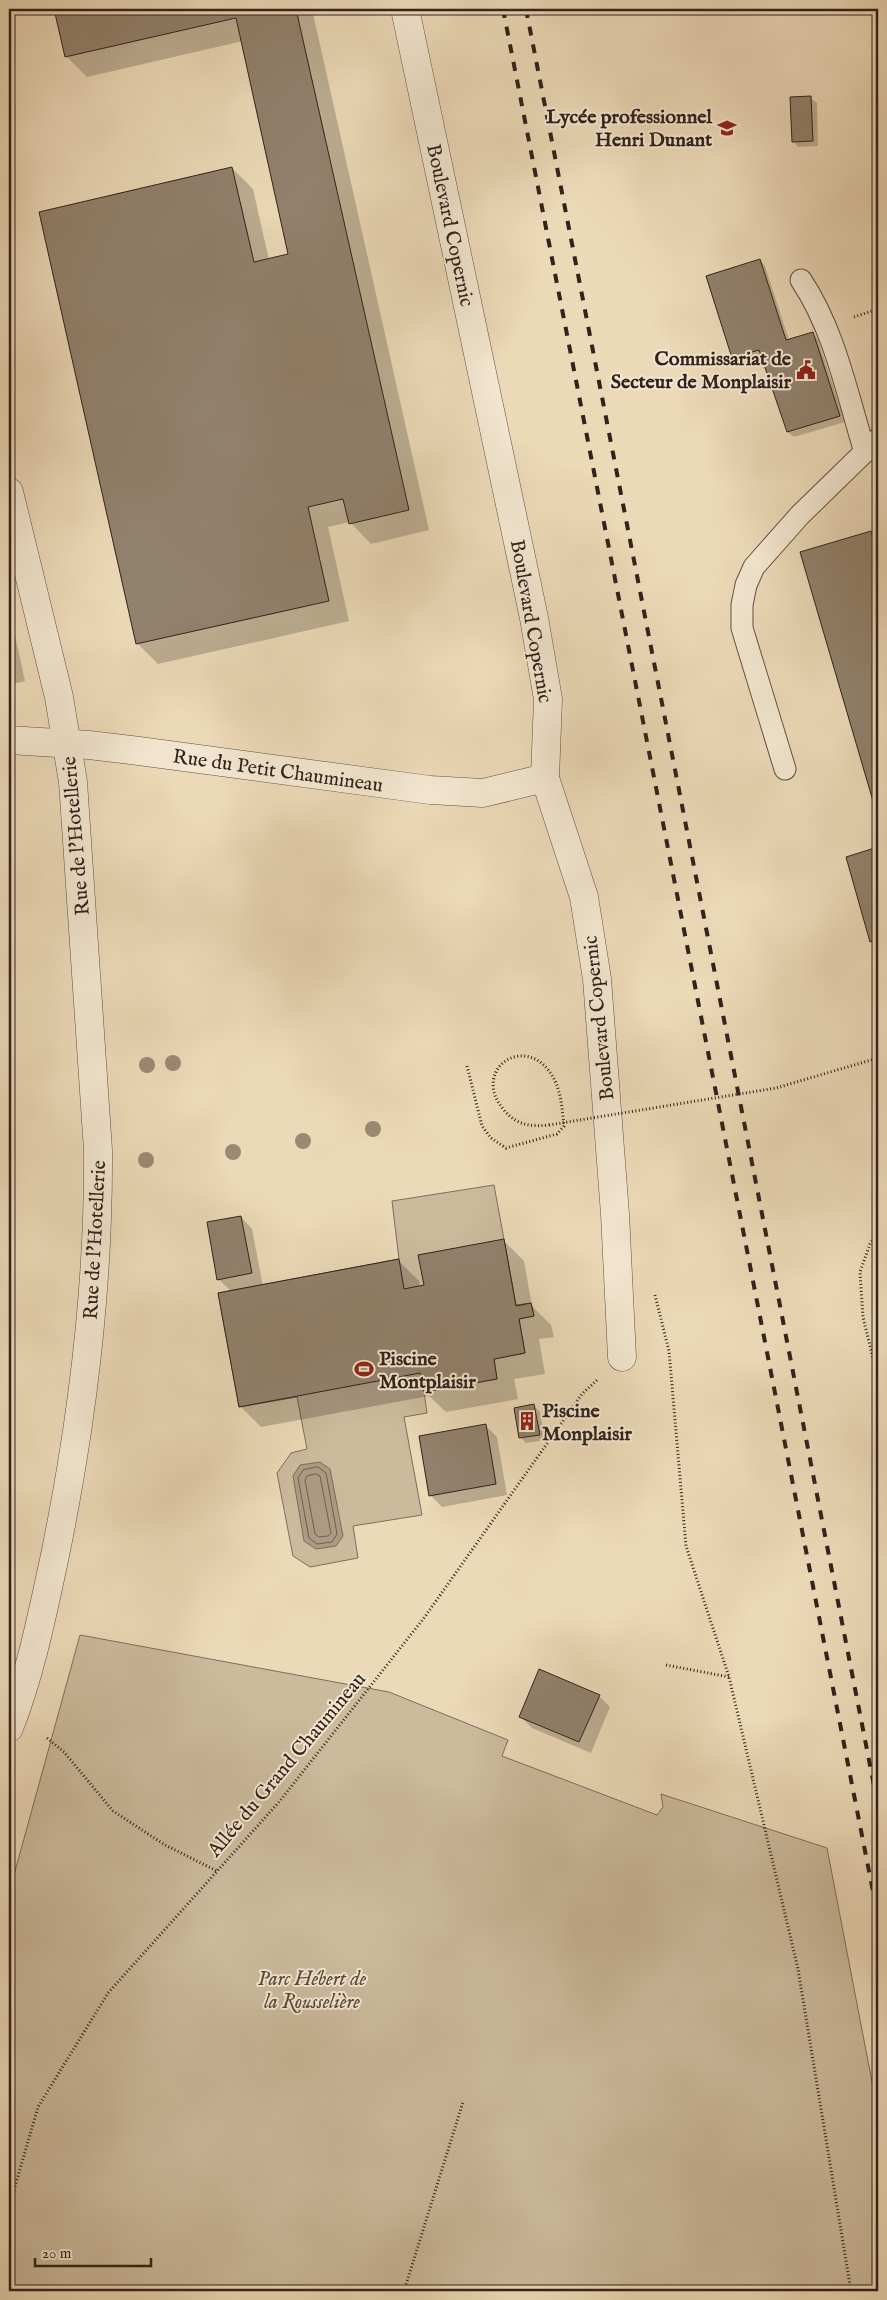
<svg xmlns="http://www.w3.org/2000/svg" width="887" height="2300" viewBox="0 0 887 2300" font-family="'IM FELL English',serif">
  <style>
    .green { fill: #ccba9d; stroke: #7e6e5c }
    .water { fill: #ac9b82; stroke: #7b6b59 }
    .shadow { fill: #0003 }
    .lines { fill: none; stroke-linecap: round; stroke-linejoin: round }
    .shore { stroke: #6e5e4f; stroke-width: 1 }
    .building { fill: #92816d; stroke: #31221c }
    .lane-casing { stroke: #605043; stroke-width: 23 }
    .street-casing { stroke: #605043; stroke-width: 29 }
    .path { stroke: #31221c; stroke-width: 3; stroke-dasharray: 1 2.5; stroke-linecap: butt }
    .lane { stroke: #f3e6d0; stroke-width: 21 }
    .street { stroke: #f3e6d0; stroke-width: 28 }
    .rail { stroke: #31221c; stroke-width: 4; stroke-dasharray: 9 9; stroke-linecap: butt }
    .path-bridge { stroke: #31221c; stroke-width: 3; stroke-dasharray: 1 2.5; stroke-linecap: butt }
    .tree { fill: #9b8973 }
    .labels { text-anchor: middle; stroke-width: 4; stroke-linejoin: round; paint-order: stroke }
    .poi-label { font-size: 20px; font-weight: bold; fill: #31221c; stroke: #f3e6d0; text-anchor: end }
    .street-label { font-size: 20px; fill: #31221c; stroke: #f3e6d0 }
    .park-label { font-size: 20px; font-style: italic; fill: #58483c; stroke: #f3e6d0 }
  </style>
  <rect width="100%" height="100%" fill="#ecd9b7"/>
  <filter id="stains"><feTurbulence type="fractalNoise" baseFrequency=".004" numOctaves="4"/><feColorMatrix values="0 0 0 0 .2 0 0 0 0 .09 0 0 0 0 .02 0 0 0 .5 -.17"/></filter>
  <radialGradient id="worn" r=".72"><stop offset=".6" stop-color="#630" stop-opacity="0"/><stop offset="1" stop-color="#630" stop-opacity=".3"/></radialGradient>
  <g class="green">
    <polygon points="494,1185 516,1305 531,1303 534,1316 519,1319 525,1353 494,1359 497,1379 424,1392 427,1413 404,1417 422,1515 353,1526 358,1558 310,1567 293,1556 277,1473 291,1453 307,1449 297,1397 239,1407 218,1293 399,1259 392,1201"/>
    <polygon points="80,1635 389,1692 508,1740 502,1756 657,1815 663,1807 661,1794 827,1848 878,2113 878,2291 9,2291 9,1893"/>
  </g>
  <polygon class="water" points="320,1462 330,1469 343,1536 336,1546 316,1549 304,1541 293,1476 300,1465"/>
  <g class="shadow">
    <polygon points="56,9 312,9 429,530 371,544 350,522 328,527 349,621 158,664 137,643 232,168 253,189 269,260 289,255 243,41 87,77 66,56"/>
    <polygon points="811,98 817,103 818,146 798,147 793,141"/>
    <polygon points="760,260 765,266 789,340 812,333 818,339 845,422 794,437 788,432 763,356 739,364 733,358 708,277"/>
    <polygon points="870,532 878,540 878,813 802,552"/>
    <polygon points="9,618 12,622 25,681 9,685"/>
    <polygon points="9,696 12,713 9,713"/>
    <polygon points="878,849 878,948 872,941 847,858"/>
    <polygon points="241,1217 252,1229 263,1286 399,1261 419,1281 420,1287 503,1240 524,1261 532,1306 551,1325 554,1337 539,1339 545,1374 514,1379 518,1399 446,1412 429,1396 261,1427 241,1407 231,1291 218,1279"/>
    <polygon points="534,1406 540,1412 545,1440 526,1443 521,1438"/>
    <polygon points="486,1426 497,1437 507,1495 442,1507 430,1495"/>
    <polygon points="599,1696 610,1707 591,1753 532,1728 520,1716"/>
  </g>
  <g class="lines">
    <g class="shore">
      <polygon points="318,1467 326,1473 337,1534 332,1542 317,1544 309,1538 298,1478 303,1470"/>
      <polygon points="316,1474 320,1476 331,1533 328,1536 319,1537 315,1534 305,1480 307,1476"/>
    </g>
  </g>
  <g class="building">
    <polygon points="54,9 296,9 409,510 349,524 343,499 308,507 329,601 136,644 39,212 232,167 254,262 288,254 236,18 65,57"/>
    <polygon points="811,96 813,141 792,142 790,97"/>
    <polygon points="760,259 786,340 813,332 840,416 787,432 759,350 732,358 706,276"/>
    <polygon points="871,531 878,557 878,818 800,552"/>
    <polygon points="878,847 878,939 870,942 846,857"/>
    <polygon points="241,1216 252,1273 217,1280 207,1222"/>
    <polygon points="504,1239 516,1306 531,1303 534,1316 519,1319 525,1353 494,1359 497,1379 424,1392 420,1373 239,1407 218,1293 399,1259 404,1289 424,1285 418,1255"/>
    <polygon points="534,1404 540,1435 519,1438 514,1408"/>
    <polygon points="486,1424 496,1484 429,1496 419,1436"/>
    <polygon points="539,1669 600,1695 579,1742 519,1717"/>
  </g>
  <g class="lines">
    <g class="lane-casing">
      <g id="lane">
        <path d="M801,280C835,331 847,394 865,452"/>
        <polyline points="785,769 742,628 742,605 746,585 754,567 800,515 878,439"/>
      </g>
    </g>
    <g class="street-casing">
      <g id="street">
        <polyline points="405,9 534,618 548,699 545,778 584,897 597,979 615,1214 622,1357"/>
        <path d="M9,492L59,697L73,782L98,1150C99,1288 82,1425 54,1560C42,1616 30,1675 9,1728"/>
        <polyline points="9,740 89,745 139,751 430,790 483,793 545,778"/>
      </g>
    </g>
    <g class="path">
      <polyline points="854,317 878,309"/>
      <path d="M467,1066L482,1126L491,1138L506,1148L557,1134L564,1126C562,1108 561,1086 549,1071C521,1034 471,1072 504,1110C516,1125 531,1127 549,1125"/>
      <polyline points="878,1232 870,1244 860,1272 863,1317 878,1379"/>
      <polyline points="655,1295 669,1351 686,1546 729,1677 798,1969 851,2291"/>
      <polyline points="666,1665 729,1677"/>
      <polyline points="47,1738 64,1752 113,1811 165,1845 217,1871"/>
      <polyline points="9,2207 38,2107 108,1993 279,1802 424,1618 582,1394 597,1380"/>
      <polyline points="404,2291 463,2102"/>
    </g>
    <use href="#lane" class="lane"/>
    <use href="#street" class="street"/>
    <g class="rail">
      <polyline points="503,9 878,1917"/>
      <polyline points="526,9 878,1806"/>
    </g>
    <polyline class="path-bridge" points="549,1125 776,1088 878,1058"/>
  </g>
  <g class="tree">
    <circle cx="173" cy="1063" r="8"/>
    <circle cx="147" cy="1065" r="8"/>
    <circle cx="373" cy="1129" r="8"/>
    <circle cx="303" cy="1141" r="8"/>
    <circle cx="233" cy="1152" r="8"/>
    <circle cx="146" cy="1160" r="8"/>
  </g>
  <defs>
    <g id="school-bare" transform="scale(1.5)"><path d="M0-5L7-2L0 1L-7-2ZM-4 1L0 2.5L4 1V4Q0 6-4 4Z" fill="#8f2418" stroke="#f3e6d0" stroke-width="2.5" paint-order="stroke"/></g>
    <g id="civic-bare" transform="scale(1.5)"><path d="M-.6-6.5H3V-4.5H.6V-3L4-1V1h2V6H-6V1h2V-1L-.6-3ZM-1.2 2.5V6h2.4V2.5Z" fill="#8f2418" stroke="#f3e6d0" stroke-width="2.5" paint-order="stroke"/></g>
    <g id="stadium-bare" transform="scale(1.5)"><path d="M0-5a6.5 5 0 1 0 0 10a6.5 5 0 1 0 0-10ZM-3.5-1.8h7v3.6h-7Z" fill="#8f2418" stroke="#f3e6d0" stroke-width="2.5" paint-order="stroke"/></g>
    <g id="building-bare" transform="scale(1.5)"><path d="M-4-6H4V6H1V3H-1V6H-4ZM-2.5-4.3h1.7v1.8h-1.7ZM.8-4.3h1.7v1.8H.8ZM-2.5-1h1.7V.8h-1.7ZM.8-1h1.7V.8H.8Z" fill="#8f2418" stroke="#f3e6d0" stroke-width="2.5" paint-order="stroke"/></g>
  </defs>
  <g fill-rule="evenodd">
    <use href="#school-bare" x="727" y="128"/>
    <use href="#civic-bare" x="806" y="370"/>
    <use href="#stadium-bare" x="364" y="1369"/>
    <use href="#building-bare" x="527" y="1421"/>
  </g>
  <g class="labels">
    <g class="poi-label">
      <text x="712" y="123">Lycée professionnel<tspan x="712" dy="23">Henri Dunant</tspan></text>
      <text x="791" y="365">Commissariat de<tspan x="791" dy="23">Secteur de Monplaisir</tspan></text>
      <text x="379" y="1365" text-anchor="start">Piscine<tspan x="379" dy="23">Montplaisir</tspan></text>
      <text x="542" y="1417" text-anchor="start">Piscine<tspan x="542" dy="23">Monplaisir</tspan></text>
    </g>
    <g class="street-label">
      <text transform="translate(451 225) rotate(78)" y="7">Boulevard Copernic</text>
      <text transform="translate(532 621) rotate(80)" y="7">Boulevard Copernic</text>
      <text transform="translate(278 770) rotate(8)" y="7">Rue du Petit Chaumineau</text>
      <text transform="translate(75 836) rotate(-95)" y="7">Rue de l'Hotellerie</text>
      <text transform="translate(598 1018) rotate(-96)" y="7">Boulevard Copernic</text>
      <text transform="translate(94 1240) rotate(-87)" y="7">Rue de l'Hotellerie</text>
      <text transform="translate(286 1764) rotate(-50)" y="7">Allée du Grand Chaumineau</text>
    </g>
    <g class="park-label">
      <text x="312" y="1985">Parc Hébert de<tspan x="312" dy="23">la Rousselière</tspan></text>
    </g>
  </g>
  <rect width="887" height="2300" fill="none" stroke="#ecd9b7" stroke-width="30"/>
  <rect x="10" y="10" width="867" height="2280" fill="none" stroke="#31221c" stroke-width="2.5"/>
  <rect x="15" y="15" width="857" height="2270" fill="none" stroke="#31221c"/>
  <path d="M35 2258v8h116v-8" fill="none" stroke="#31221c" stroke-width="2.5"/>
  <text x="42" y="2258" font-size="15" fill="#31221c" stroke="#f3e6d0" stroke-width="4" paint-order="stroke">20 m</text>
  <rect width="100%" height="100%" filter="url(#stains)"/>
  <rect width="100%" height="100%" fill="url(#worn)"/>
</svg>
